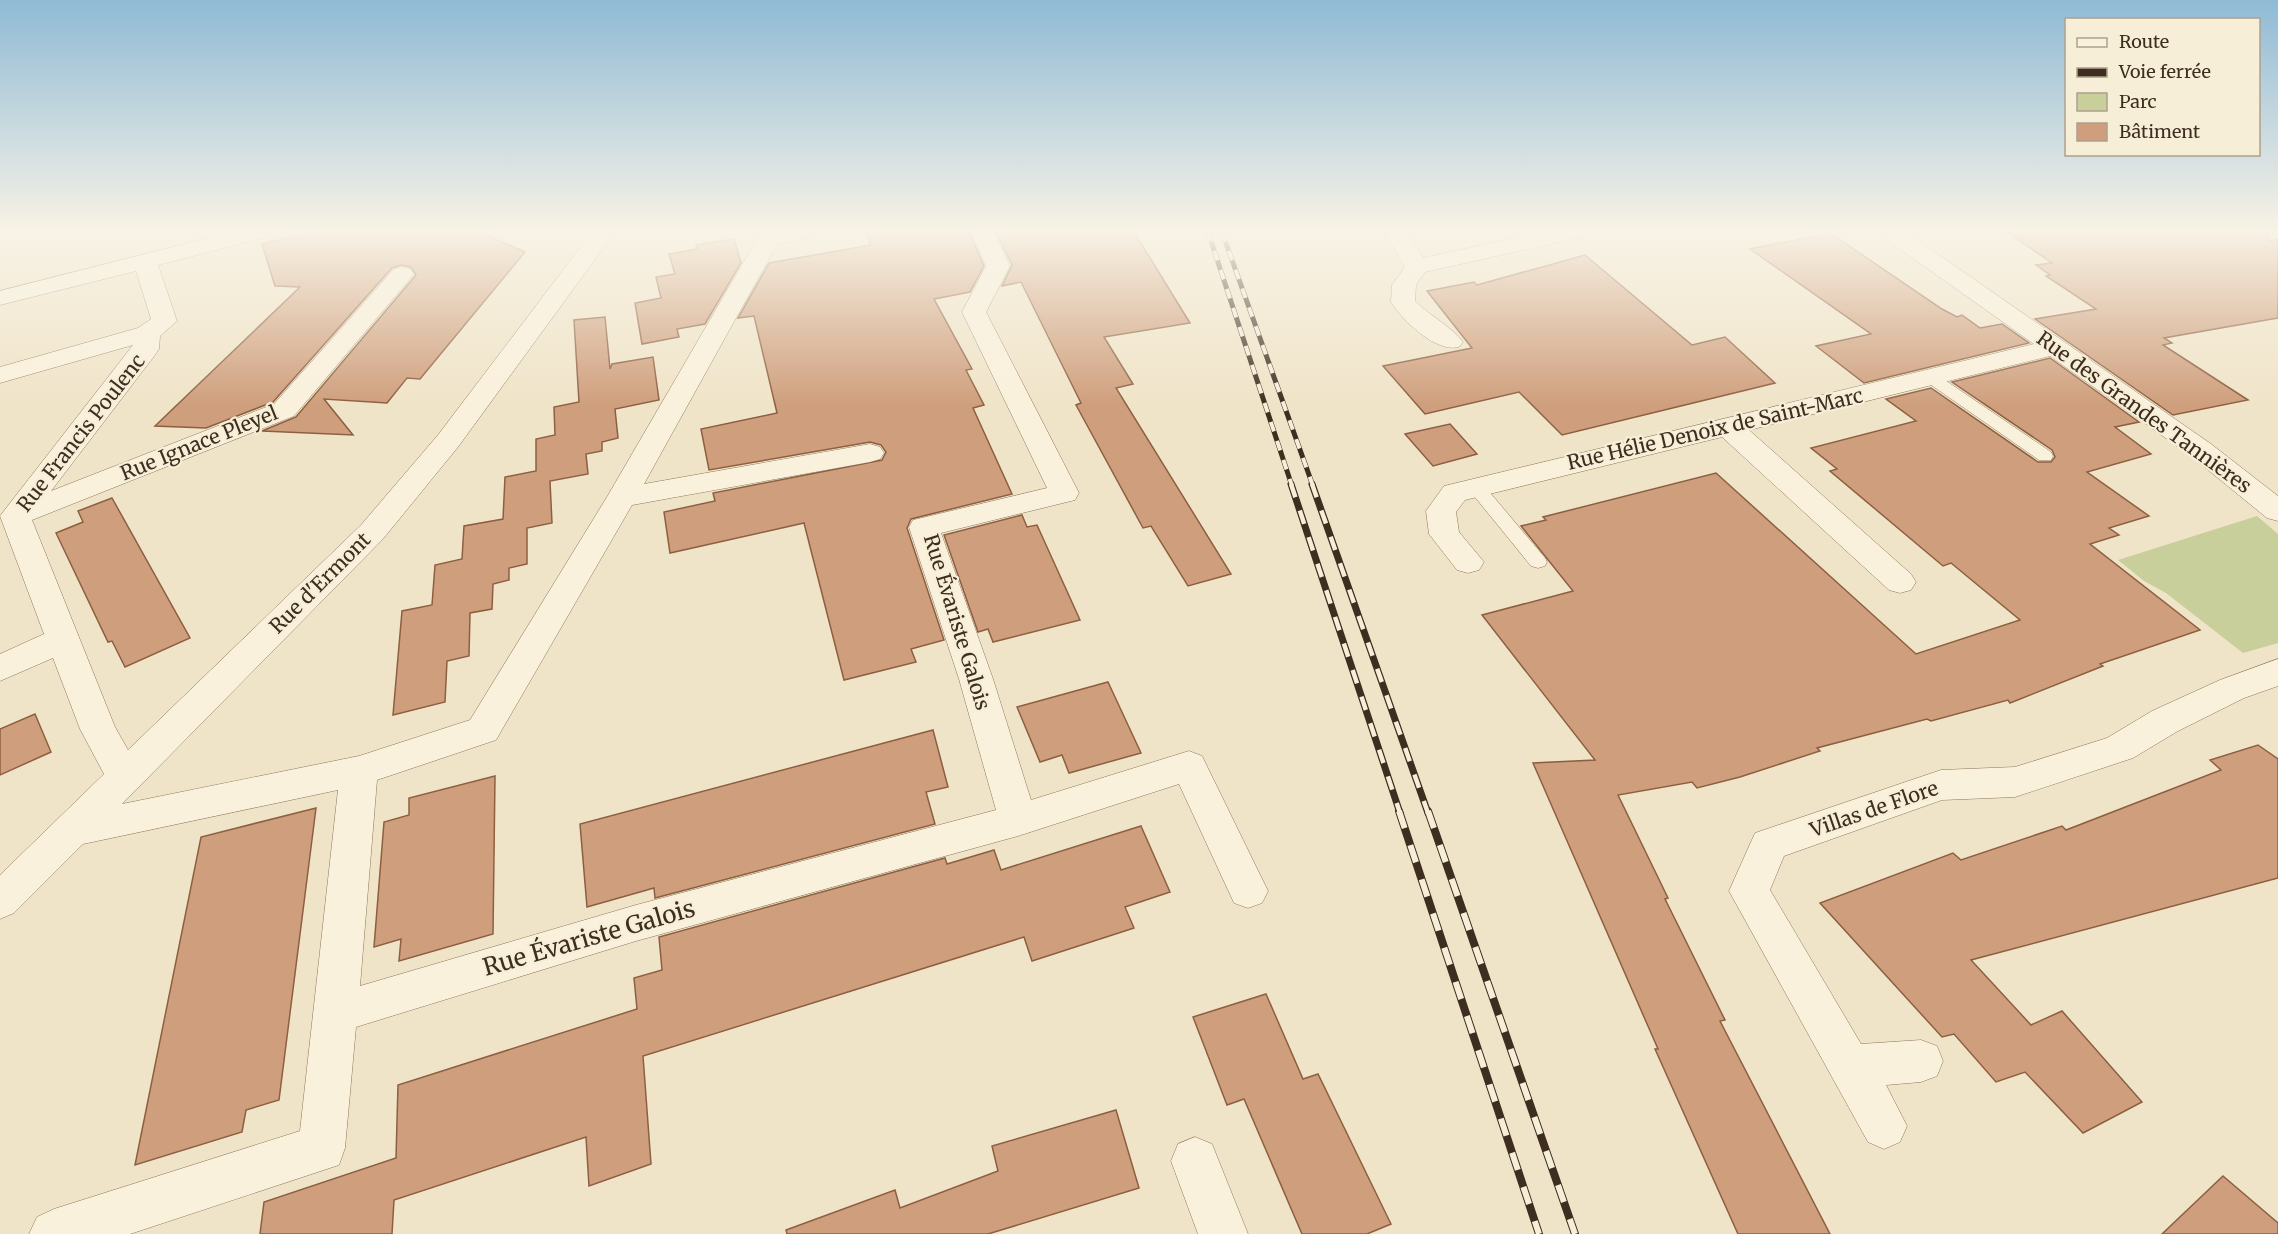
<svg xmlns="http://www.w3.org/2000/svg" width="2278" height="1234" viewBox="0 0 2278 1234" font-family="Merriweather,serif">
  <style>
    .green { fill: #c9cf9b }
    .building { fill: #cf9f7d; stroke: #8d5f41; stroke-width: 1.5 }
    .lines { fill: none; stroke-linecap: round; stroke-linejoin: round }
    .lane-casing { stroke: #8d765c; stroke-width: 1 }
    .street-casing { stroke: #8d765c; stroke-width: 1 }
    .lane { fill: #faf1dc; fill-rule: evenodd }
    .street { fill: #faf1dc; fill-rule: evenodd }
    .rail-far2-casing { stroke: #3d2e20; stroke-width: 5 }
    .rail-far1-casing { stroke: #3d2e20; stroke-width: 7 }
    .rail-casing { stroke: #3d2e20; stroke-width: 8 }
    .rail-far2 { stroke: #f7eed8; stroke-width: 4; stroke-dasharray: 10; stroke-linecap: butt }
    .rail-far1 { stroke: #f7eed8; stroke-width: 4.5; stroke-dasharray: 14; stroke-linecap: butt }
    .rail { stroke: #f7eed8; stroke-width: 6; stroke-dasharray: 18; stroke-linecap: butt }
    .labels { text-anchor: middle; stroke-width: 4.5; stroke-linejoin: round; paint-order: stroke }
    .street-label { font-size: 20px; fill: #3d2e20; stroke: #f7eed8 }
    .near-street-label { font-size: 24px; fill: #3d2e20; stroke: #f7eed8 }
  </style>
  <rect width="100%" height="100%" fill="#f0e4c8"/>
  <polygon class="green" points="2257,516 2278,534 2278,643 2243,653 2166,593 2144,581 2118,560"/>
  <g class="building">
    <polygon points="311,232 479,232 525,252 420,379 407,378 387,403 324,399 353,435 262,431 296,417 416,275 411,267 401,265 392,268 273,402 206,428 155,426 300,287 275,286 262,244"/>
    <polygon points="865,232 969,232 984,266 970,292 934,299 972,369 966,370 984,405 973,408 1012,494 911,519 907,528 944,640 911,649 916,662 844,680 804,523 670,553 664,512 715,501 713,493 882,460 886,452 881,445 870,442 709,470 701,429 777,413 754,316 738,318 769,263 871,245"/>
    <polygon points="996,232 1134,232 1190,323 1104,337 1133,384 1116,388 1231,574 1188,586 1151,526 1143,528 1076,405 1081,403 1021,282 1002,286 1012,265"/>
    <polygon points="2007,232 2268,232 2269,241 2278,239 2278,318 2164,338 2172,343 2163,345 2248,400 2173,415 2035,319 2096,309 2046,276 2050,275 2036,265 2052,263"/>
    <polygon points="1830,233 1942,309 1957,317 1962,315 1980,328 2002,324 2029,343 1864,383 1816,346 1871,334 1750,249"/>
    <polygon points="734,239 741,263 705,324 677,329 679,337 642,344 635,303 661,298 656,277 675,274 669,254 697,249 696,245"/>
    <polygon points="1585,255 1692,345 1725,337 1775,383 1562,435 1519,392 1425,414 1383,366 1472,348 1427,291 1474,282 1477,285"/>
    <polygon points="605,317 610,369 612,364 653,357 659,400 615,409 618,438 602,442 602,451 586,454 588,474 550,481 552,523 527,528 527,564 509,568 509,580 493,584 492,609 470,613 469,656 447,661 445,702 393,715 402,611 432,605 435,565 462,559 464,526 503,519 505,477 536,471 536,439 555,435 554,407 579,402 574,320"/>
    <polygon points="2050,358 2139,422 2115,427 2151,454 2087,472 2149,516 2109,528 2119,535 2090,544 2200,630 2100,664 2103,666 2010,703 2008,700 1931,721 1927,719 1817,748 1820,751 1740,777 1697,788 1692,782 1618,795 1668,898 1665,899 1725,1020 1720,1021 1830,1234 1738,1234 1655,1049 1658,1049 1533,763 1595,760 1482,615 1573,591 1521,526 1546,520 1543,517 1716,473 1916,654 2020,620 1951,563 1943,566 1830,471 1837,469 1811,448 1916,421 1886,399 1931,388 2038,462 2051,462 2055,457 2052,450 1952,382"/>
    <polygon points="1450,424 1477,454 1433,466 1405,434"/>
    <polygon points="112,498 190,638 125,667 112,641 108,642 56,533 83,522 78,511"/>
    <polygon points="1022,515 1027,527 1037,525 1080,620 993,642 988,629 978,632 944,535"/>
    <polygon points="1108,682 1141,753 1069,773 1062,755 1040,762 1017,707"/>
    <polygon points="35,714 51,752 0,775 0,729"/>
    <polygon points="933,730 948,787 926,792 935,824 655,898 654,888 587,907 580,824"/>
    <polygon points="2258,745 2278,759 2278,878 1971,960 2031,1025 2062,1011 2142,1102 2083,1133 2025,1072 1996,1082 1954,1034 1942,1037 1820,903 1953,853 1961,860 2062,826 2066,830 2221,770 2210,760"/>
    <polygon points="495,776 493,934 399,961 401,939 374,947 384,822 409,815 409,798"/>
    <polygon points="316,808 279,1100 246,1110 242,1132 135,1165 201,837"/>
    <polygon points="1141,826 1170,892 1125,907 1134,928 1032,961 1024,937 643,1056 651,1164 589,1186 586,1137 394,1200 392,1234 260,1234 264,1202 396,1158 398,1085 637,1009 634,978 662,970 659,937 945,858 947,864 994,850 1001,870"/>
    <polygon points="1266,994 1303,1079 1318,1074 1391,1224 1367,1234 1302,1234 1244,1099 1227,1105 1193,1017"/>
    <polygon points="1116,1110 1139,1188 988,1234 787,1234 786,1230 895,1190 900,1208 998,1171 992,1146"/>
    <polygon points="2223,1176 2278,1223 2278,1234 2162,1234"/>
  </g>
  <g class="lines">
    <g class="lane-casing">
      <g id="lane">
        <polygon points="1930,372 1936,374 2051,452 2053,456 2051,460 2039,460 1924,380 1922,377"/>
        <polygon points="1476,481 1482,483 1545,558 1547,562 1545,566 1538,568 1531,566 1470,491 1467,487 1470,483"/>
      </g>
    </g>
    <g class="street-casing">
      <g id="street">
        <polygon points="232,232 270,232 267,237 158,265 177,321 160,336 159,349 155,355 51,491 274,404 394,269 402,267 410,269 414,274 294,416 32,520 115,727 128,750 361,525 438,435 592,232 615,232 458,447 383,539 122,804 359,756 470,720 607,497 760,234 813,232 810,237 777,244 644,484 870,444 880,447 884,453 880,459 870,462 632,505 496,740 377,780 360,986 636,905 996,810 959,679 909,527 913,520 1047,488 962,312 986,266 971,232 993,232 1010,266 986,312 1079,493 1075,500 941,533 993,679 1031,800 1189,751 1202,756 1268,891 1262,903 1248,908 1234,903 1179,784 1018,836 636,941 356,1027 345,1148 339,1165 130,1234 29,1234 37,1217 54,1209 300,1131 338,790 83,844 14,913 0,919 0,875 104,774 80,729 53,658 0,681 0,654 44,634 0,516 133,345 0,383 0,367 138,328 151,319 136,271 0,305 0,291"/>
        <path d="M1384,232H1406L1423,258L1543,232H1585L1582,237L1425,272L1416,285L1415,301C1429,315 1453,328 1463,342L1459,347C1436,353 1403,321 1391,302L1392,285L1405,267Z"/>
        <polygon points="1880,232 1906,232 2211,444 2278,496 2278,521 2267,518 2191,456 2050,356 1749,430 1911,574 1916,582 1911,590 1900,593 1889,590 1722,437 1465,500 1456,512 1459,532 1484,562 1479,570 1468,573 1457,570 1429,534 1426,511 1444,486 2034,344 1883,237"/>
        <polygon points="2278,659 2278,686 2244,698 2178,731 2133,758 2015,797 1942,800 1784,856 1770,890 1861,1044 1921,1040 1937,1046 1943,1061 1937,1076 1921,1082 1886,1085 1907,1126 1900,1142 1884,1149 1868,1142 1729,891 1755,833 1941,770 2015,767 2107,738 2152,711 2220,680"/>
        <polygon points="1195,1137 1212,1144 1248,1234 1198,1234 1171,1161 1178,1144"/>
      </g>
    </g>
    <use href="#lane" class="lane"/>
    <use href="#street" class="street"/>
    <g class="rail-far2-casing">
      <g id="rail-far2">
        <polyline points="1208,232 1292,486"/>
        <polyline points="1222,232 1313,486"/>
      </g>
    </g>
    <g class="rail-far1-casing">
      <g id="rail-far1">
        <polyline points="1291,484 1400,813"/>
        <polyline points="1312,484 1428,813"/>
      </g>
    </g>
    <g class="rail-casing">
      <g id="rail">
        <polyline points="1399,811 1539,1234"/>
        <polyline points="1428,811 1575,1234"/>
      </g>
    </g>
    <use href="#rail-far2" class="rail-far2"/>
    <use href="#rail-far1" class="rail-far1"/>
    <use href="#rail" class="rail"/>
  </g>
  <linearGradient id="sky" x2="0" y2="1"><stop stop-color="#8fbad6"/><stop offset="0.57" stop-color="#f8f3e6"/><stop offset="1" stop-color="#f8f3e6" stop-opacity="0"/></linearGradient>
  <rect width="2278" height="405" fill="url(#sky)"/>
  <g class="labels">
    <g class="street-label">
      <text transform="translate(2144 412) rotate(36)" y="7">Rue des Grandes Tannières</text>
      <text transform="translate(1715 429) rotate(-13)" y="7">Rue Hélie Denoix de Saint-Marc</text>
      <text transform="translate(81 433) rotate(-52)" y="7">Rue Francis Poulenc</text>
      <text transform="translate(199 443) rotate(-22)" y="7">Rue Ignace Pleyel</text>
      <text transform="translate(320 583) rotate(-45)" y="7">Rue d'Ermont</text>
      <text transform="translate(957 622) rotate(73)" y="7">Rue Évariste Galois</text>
      <text transform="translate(1874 809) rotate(-19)" y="7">Villas de Flore</text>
    </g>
    <g class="near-street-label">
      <text transform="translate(589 938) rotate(-16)" y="8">Rue Évariste Galois</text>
    </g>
  </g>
  <rect x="2065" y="18" width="195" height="138" fill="#f7eed8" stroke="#ada18e" stroke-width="1.5"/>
  <rect x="2077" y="38" width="30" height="9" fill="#faf1dc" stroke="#ada18e" stroke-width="1.5"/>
  <text x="2119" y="48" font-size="18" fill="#3d2e20">Route</text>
  <rect x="2077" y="68" width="30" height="9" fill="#3d2e20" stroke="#ada18e" stroke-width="1.5"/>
  <text x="2119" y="78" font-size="18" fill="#3d2e20">Voie ferrée</text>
  <rect x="2077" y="93" width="30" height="18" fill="#c9cf9b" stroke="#ada18e" stroke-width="1.5"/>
  <text x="2119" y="108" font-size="18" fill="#3d2e20">Parc</text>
  <rect x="2077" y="123" width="30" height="18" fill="#cf9f7d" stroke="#ada18e" stroke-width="1.5"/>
  <text x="2119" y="138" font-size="18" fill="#3d2e20">Bâtiment</text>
</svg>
